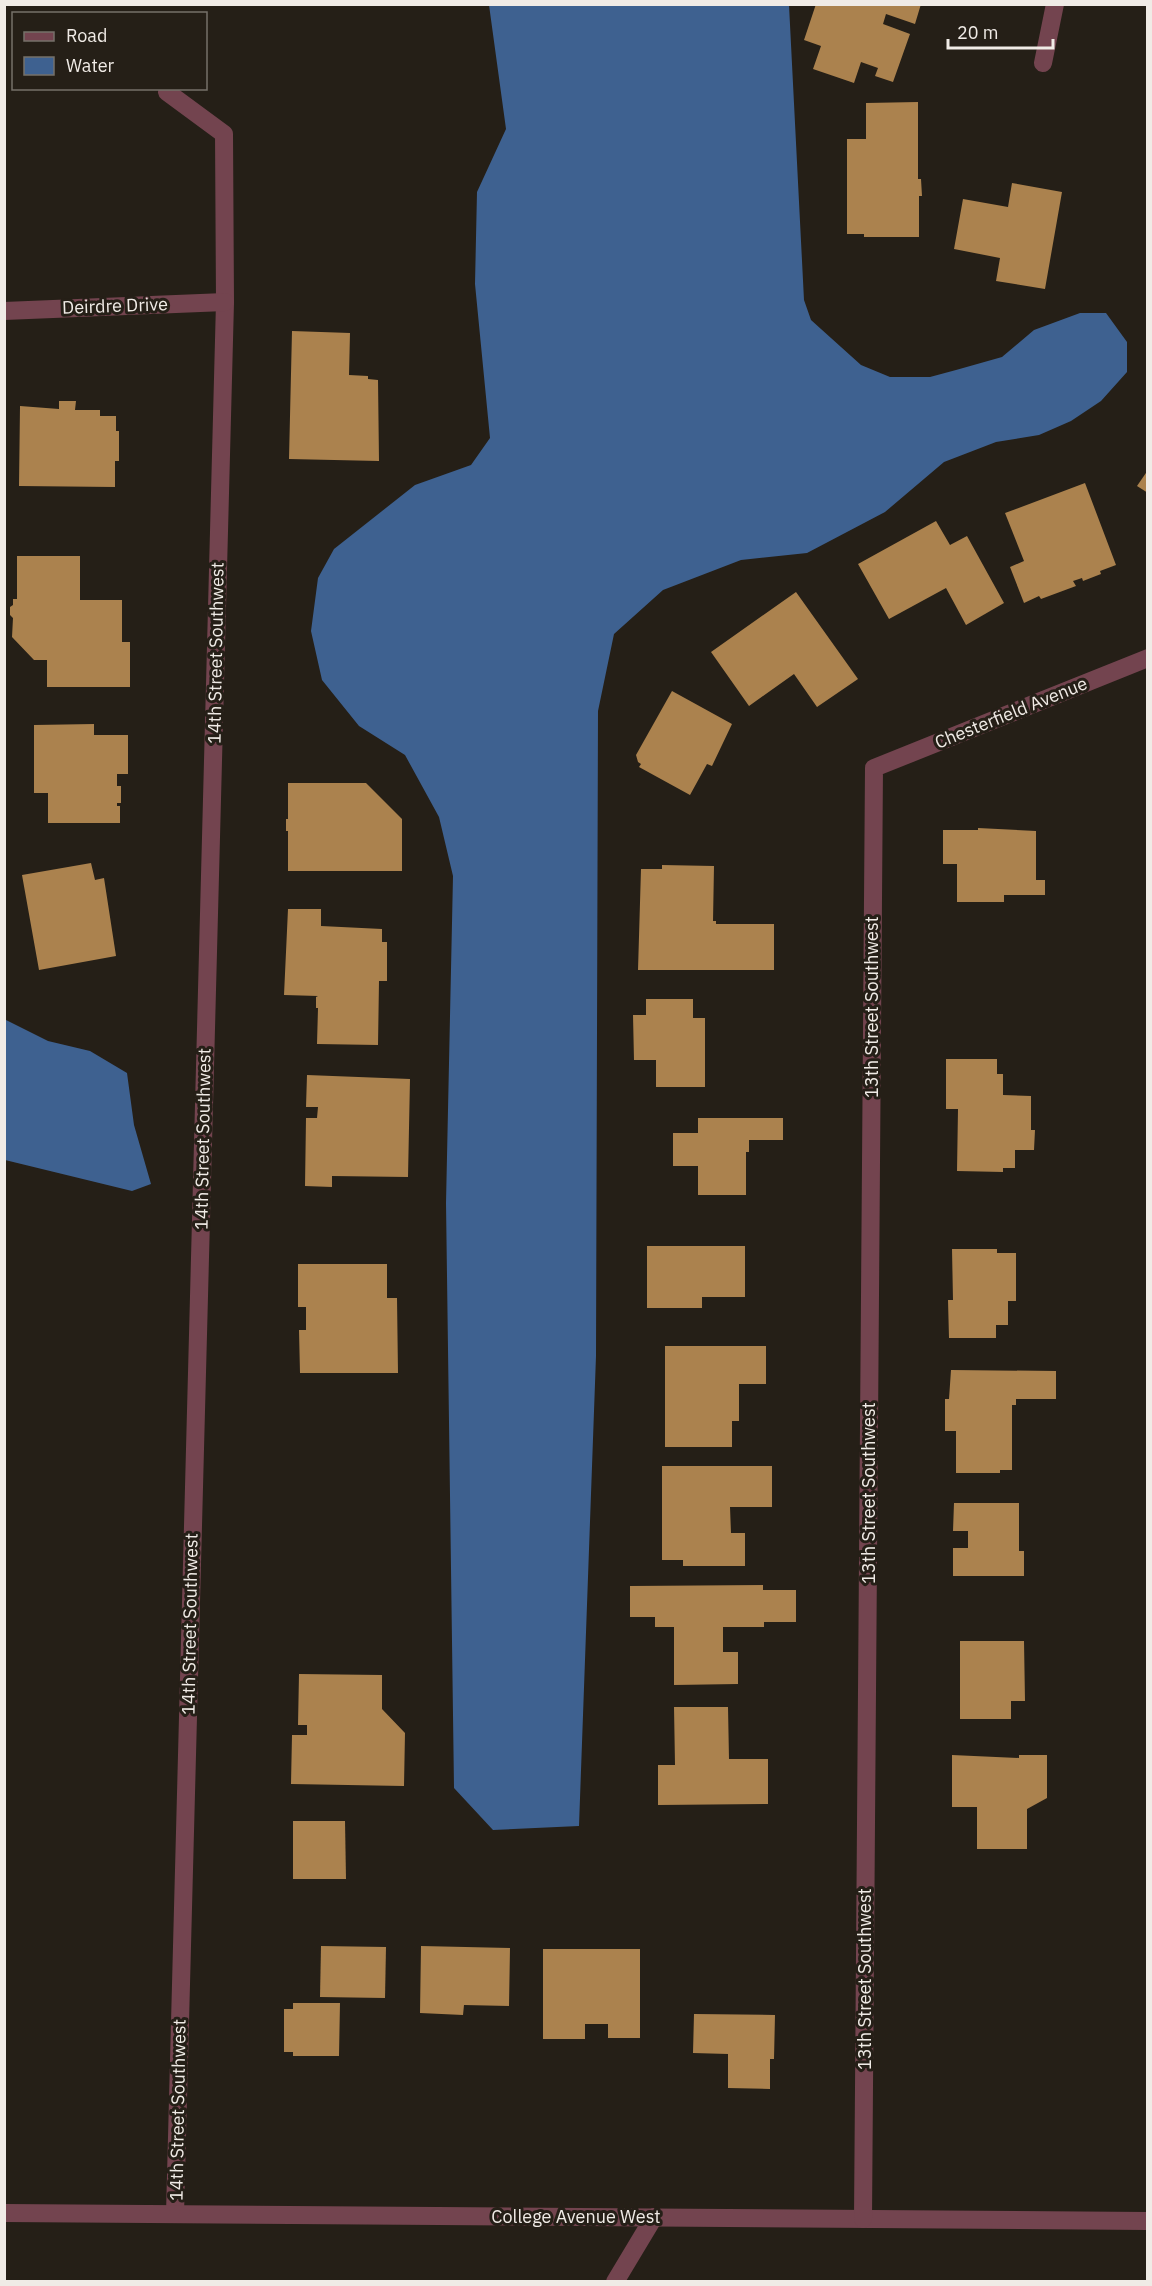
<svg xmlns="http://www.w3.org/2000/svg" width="1152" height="2286" viewBox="0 0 1152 2286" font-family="'IBM Plex Sans',sans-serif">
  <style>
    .water { fill: #3e6190 }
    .building { fill: #ab824e }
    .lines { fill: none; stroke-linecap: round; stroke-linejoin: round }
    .minor { stroke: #73444f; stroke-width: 18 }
    .labels { text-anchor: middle; stroke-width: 6; stroke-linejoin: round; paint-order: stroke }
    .street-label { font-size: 18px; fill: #f0ebe6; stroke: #251f17 }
  </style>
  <rect width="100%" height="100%" fill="#251f17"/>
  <g class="water">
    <polygon points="489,5 789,5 804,300 811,320 861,365 890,377 930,377 956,370 1002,357 1034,330 1080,313 1106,313 1127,342 1127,372 1101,401 1071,421 1039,435 996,442 944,462 885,512 807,553 741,560 663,590 614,634 598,711 596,1356 579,1826 493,1830 454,1788 446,1203 453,876 439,817 405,755 359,726 322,680 311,631 318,578 334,549 415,485 471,465 490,438 475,284 477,192 506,129"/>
    <polygon points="4,1019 48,1041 90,1051 127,1073 134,1125 151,1184 132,1191 5,1160"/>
  </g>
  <g class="building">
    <polygon points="816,4 921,4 915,24 886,14 883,24 910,34 893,82 875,76 878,68 861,62 854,83 813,69 821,46 804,40"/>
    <polygon points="918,102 918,179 921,179 922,196 919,196 919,237 864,237 864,234 847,234 847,139 866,139 866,103"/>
    <polygon points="1012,183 1062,192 1045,289 996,281 1000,258 954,249 963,199 1008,207"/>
    <polygon points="292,331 350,333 349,375 368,376 368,379 378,380 379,461 289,459"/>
    <polygon points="59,401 76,401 75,410 100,410 100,416 116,416 116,431 119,431 119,461 115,461 115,487 19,486 20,406 59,409"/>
    <polygon points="1148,470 1148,493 1137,486"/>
    <polygon points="1085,483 1116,565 1100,571 1101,574 1083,581 1082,578 1073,581 1076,586 1041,599 1039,596 1024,603 1010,567 1024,561 1005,513"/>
    <polygon points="936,521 950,545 967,536 1004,603 966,625 946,588 889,619 858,564"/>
    <polygon points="17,556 80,556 80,600 122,600 122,642 130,642 130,687 47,687 47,660 34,660 12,637 13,618 10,615 10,607 13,605 13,599 17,599"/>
    <polygon points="796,592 858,679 817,707 794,674 749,706 711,652"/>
    <polygon points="672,691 732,724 712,766 707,764 690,795 639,767 641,764 638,762 636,755"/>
    <polygon points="94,724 94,735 128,735 128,774 117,774 117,786 121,786 121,803 117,803 117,806 120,806 120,823 48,823 48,793 34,793 34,725"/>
    <polygon points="288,783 366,783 402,819 402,871 288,871 288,831 286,831 286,819 288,819"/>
    <polygon points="978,828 1036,831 1036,880 1045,880 1045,895 1004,895 1004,902 957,902 957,864 943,864 943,830 978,830"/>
    <polygon points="91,863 95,880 104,878 116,956 39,970 22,875"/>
    <polygon points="662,865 714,866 713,921 716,921 716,924 774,924 774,970 638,970 641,869 662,869"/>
    <polygon points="288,909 321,909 321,926 382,929 382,942 387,942 387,981 379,981 378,1045 317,1044 318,1008 316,1008 316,997 318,996 284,995"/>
    <polygon points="646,999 693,999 693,1018 705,1018 705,1087 656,1087 656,1060 634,1060 633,1015 646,1015"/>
    <polygon points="946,1059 997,1059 997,1074 1003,1074 1003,1095 1031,1096 1031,1130 1035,1130 1034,1150 1015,1150 1015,1168 1003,1168 1003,1172 957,1171 958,1109 946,1109"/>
    <polygon points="307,1075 410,1079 408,1177 332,1176 332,1187 305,1186 306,1118 317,1118 318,1107 306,1107"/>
    <polygon points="698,1118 783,1118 783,1140 749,1140 749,1152 746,1152 746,1195 698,1195 698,1166 673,1166 673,1133 698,1133"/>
    <polygon points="647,1246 745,1246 745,1297 702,1297 702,1308 647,1308"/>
    <polygon points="952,1249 997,1249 997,1253 1016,1253 1016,1301 1008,1301 1008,1325 996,1325 996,1338 949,1338 948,1300 953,1300"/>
    <polygon points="298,1264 387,1264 387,1298 397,1298 398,1373 300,1373 299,1330 306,1330 306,1307 298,1307"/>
    <polygon points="665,1346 766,1346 766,1384 739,1384 739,1421 732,1421 732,1447 665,1447"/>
    <polygon points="951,1370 1056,1371 1056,1399 1016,1399 1016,1405 1012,1405 1012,1470 1000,1470 1000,1473 956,1473 956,1431 945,1431 945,1399 949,1399"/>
    <polygon points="662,1466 772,1466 772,1507 730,1507 731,1533 745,1533 745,1566 683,1566 683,1560 662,1560"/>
    <polygon points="954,1503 1019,1503 1019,1551 1024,1551 1024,1576 953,1576 953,1548 968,1548 968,1531 953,1531"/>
    <polygon points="763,1585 763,1590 796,1590 796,1622 764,1622 764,1627 723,1627 723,1652 738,1652 738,1684 674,1685 674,1627 655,1627 655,1617 630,1617 630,1586"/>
    <polygon points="960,1641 1024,1641 1025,1701 1011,1701 1011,1719 960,1719"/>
    <polygon points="299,1674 382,1675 382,1709 405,1733 404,1786 291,1784 292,1735 307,1735 307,1725 298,1725"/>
    <polygon points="674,1707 728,1707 729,1759 768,1759 768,1804 658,1805 658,1765 675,1765"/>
    <polygon points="952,1755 1019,1758 1019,1755 1047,1755 1047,1798 1027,1809 1027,1849 977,1849 977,1807 952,1807"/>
    <polygon points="293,1821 345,1821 346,1879 293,1879"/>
    <polygon points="321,1946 386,1947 385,1998 320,1997"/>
    <polygon points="421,1946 510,1948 509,2006 464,2005 463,2015 420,2013"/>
    <polygon points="543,1949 640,1949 640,2038 608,2038 608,2024 585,2024 585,2039 543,2039"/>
    <polygon points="293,2003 340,2003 339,2056 293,2056 293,2052 284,2052 284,2009 293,2009"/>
    <polygon points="694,2014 775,2015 774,2059 770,2059 770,2089 728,2088 728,2054 693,2053"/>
  </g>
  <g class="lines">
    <g class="minor">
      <polyline points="1043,63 1055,4"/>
      <polyline points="167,92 224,134 225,302 175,2214"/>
      <polyline points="4,311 225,302"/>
      <polyline points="4,2213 1148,2221"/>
      <polyline points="863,2219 874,768 1148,658"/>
      <polyline points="615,2282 654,2217"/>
    </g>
  </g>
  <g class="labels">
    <g class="street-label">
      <text transform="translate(115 306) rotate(-2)" y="6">Deirdre Drive</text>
      <text transform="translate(216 653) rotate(-89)" y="6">14th Street Southwest</text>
      <text transform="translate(1011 713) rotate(-22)" y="6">Chesterfield Avenue</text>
      <text transform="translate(872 1007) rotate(-90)" y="6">13th Street Southwest</text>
      <text transform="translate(203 1139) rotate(-89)" y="6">14th Street Southwest</text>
      <text transform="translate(869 1493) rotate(-90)" y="6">13th Street Southwest</text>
      <text transform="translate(190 1624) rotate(-89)" y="6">14th Street Southwest</text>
      <text transform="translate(865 1979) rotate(-90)" y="6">13th Street Southwest</text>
      <text transform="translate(178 2110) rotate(-89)" y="6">14th Street Southwest</text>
      <text x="576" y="2223">College Avenue West</text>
    </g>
  </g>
  <rect width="1152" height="2286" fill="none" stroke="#f0ebe6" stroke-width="12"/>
  <rect x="12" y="12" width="195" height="78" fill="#251f17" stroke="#76716a" stroke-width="1.5"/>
  <rect x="24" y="32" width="30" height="9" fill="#73444f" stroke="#76716a" stroke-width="1.5"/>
  <text x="66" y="42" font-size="18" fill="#f0ebe6">Road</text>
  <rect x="24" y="57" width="30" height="18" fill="#3e6190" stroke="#76716a" stroke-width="1.5"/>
  <text x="66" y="72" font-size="18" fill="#f0ebe6">Water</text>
  <path d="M948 39v9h105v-9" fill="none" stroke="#f0ebe6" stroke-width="3"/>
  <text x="957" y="39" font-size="18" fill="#f0ebe6" stroke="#251f17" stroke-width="4.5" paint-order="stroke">20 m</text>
</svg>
